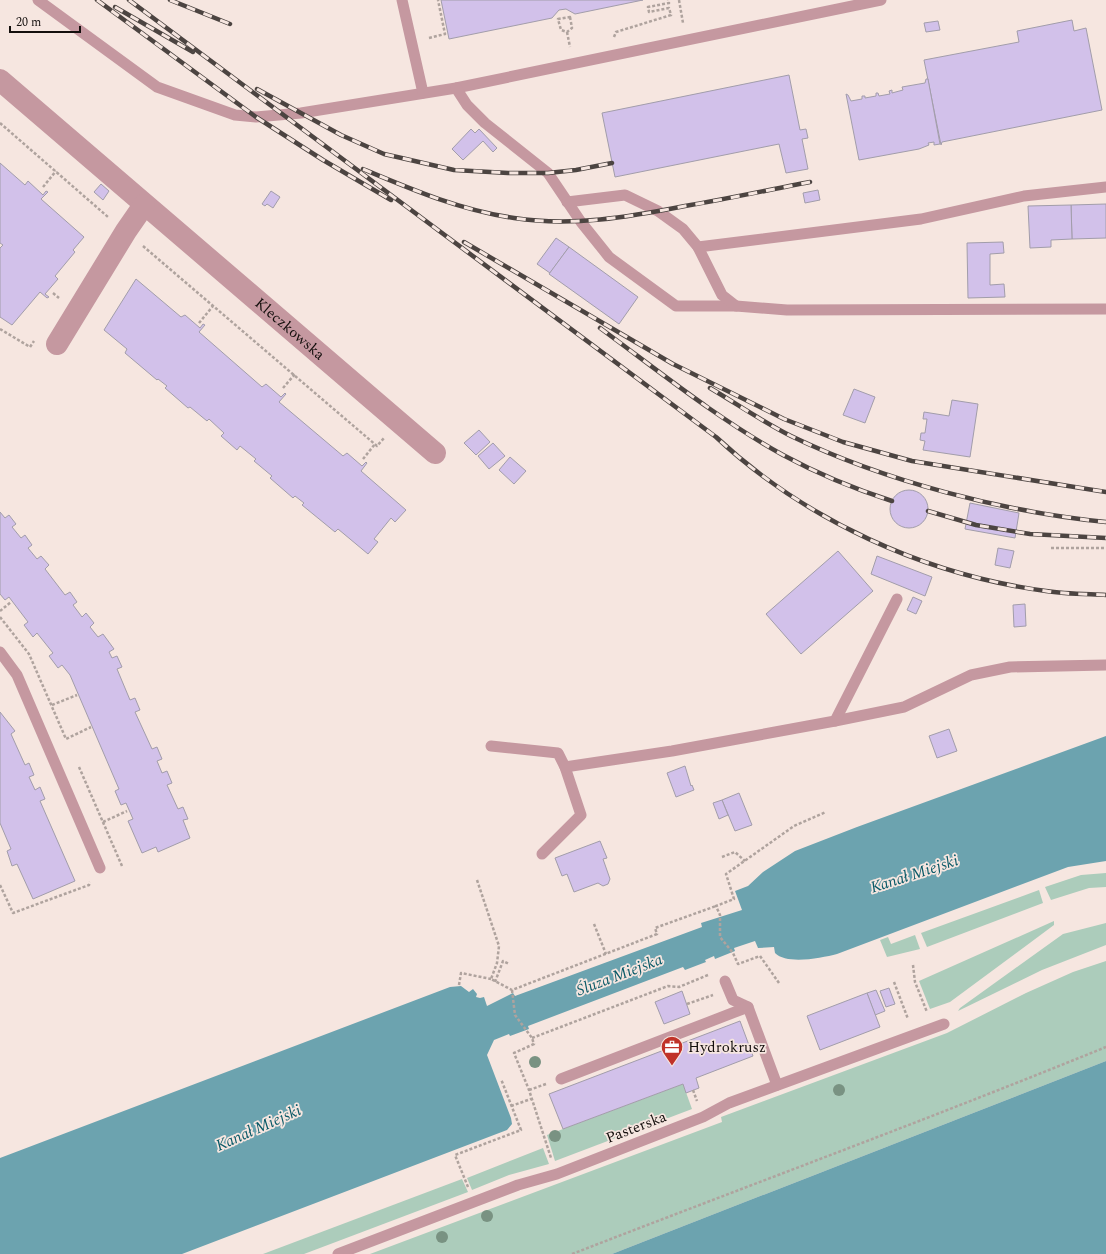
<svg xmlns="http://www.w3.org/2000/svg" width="1106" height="1254" viewBox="0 0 1106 1254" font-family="Spectral,serif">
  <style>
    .green { fill: #acccbb }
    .water { fill: #6ca3af }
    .building { fill: #d2c1ea; stroke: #a29daa }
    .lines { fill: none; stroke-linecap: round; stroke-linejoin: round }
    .path { stroke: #afa39e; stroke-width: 2.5; stroke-dasharray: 3 2; stroke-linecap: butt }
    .service { stroke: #c598a0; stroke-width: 11 }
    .minor { stroke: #c598a0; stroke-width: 22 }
    .rail-casing { stroke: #4c4441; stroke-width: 4.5 }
    .rail { stroke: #f6e6e0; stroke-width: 3; stroke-dasharray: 9; stroke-linecap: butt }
    .tree { fill: #799282 }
    .labels { text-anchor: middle; stroke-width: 3.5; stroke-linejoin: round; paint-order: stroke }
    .street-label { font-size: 15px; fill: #140f0d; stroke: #f6e6e0 }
    .poi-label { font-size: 15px; fill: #140f0d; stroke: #f6e6e0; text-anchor: start }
    .water-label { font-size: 16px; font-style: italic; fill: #095967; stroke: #f6e6e0 }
  </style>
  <rect width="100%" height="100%" fill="#f6e6e0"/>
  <g class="green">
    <polygon points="1106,873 1106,887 1089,888 1051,900 1045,887 1081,875"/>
    <polygon points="1039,890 1043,903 927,947 921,933"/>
    <polygon points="1054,921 1054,925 950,1002 930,1009 919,981"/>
    <polygon points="1106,923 1106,945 1042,970 958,1011 960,1008 1063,934"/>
    <polygon points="915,935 920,949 887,957 880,940 888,937 891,944"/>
    <polygon points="1106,961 1106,1061 612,1254 370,1254 722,1122 721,1117 947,1033 1026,993 1073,972"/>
    <polygon points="683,1084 692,1109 555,1161 547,1135"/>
    <polygon points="543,1148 549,1164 509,1175 472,1190 467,1178"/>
    <polygon points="462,1179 468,1192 304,1254 263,1254"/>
  </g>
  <g class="water">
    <path d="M1106,736V861L1068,867L837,954C821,958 787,965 775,953L774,947L758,948L755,941L734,948L735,951L715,959L714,956L705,960L706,962L685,970L683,967L528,1026L529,1029L510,1036L509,1034L494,1040L487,1055L511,1118L512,1124L507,1130L182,1254H0V1158L450,987L461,986L469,992L473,989L477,994L476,997L480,998L484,997L487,1006L513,993L515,996L702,927L701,923L742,910L735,891L748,886L763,872L795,851L857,827Z"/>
    <polygon points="1106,1061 1106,1254 612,1254"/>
  </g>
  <g class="building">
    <polygon points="441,0 643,0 575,14 566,9 559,10 552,18 449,39"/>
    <polygon points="1072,20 1074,31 1086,28 1102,110 942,142 941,145 924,60 1019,42 1017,31"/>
    <polygon points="938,21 940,30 926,32 924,23"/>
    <polygon points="789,75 800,130 806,129 808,138 802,139 808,169 786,173 779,144 615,177 602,113"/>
    <polygon points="926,79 928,79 940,144 934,145 934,142 928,143 929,145 919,149 859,160 846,94 848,95 851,101 862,99 862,96 865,96 865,98 876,96 876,93 878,93 879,96 890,94 889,91 892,90 892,93 903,90 902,87 925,83"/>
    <polygon points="471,129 475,133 479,129 497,148 493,152 483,141 463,160 452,149"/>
    <polygon points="0,163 25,185 28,181 43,195 46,191 48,192 41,199 84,237 73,250 75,252 55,276 58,279 45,294 49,297 47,298 40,292 12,325 0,317 0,248 3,245 0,243"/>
    <polygon points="101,184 109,191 103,200 94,192"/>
    <polygon points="818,190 820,200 805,203 803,193"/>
    <polygon points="271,191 280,197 273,208 267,204 265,206 262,204"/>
    <polygon points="1106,204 1106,238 1072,239 1071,205"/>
    <polygon points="1071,205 1072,239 1051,240 1051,247 1030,248 1028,206"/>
    <polygon points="556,238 569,247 550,273 537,264"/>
    <polygon points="1003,242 1004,253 990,254 990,285 1004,284 1005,297 968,298 967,243"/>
    <polygon points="569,247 638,297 619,324 549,274"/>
    <polygon points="136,279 181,317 185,315 200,328 203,324 205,325 199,332 262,387 266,384 281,397 285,393 286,394 279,402 343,456 347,453 362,466 366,462 367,463 361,471 406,510 395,522 391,518 374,539 378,542 368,554 338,529 335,532 302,505 304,503 295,496 293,498 270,478 272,476 254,461 256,459 240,446 237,450 221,436 224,433 209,419 207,421 190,407 188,408 165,388 167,386 158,379 157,380 125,353 127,349 104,330"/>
    <polygon points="854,389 875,397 865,423 843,415"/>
    <polygon points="952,400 978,404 970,457 923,450 925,441 920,440 921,433 925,433 927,419 923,419 924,412 949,416"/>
    <polygon points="479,430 490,442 476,455 464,443"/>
    <polygon points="493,443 505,456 489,469 478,456"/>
    <polygon points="510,457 526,471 514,484 499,470"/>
    <circle cx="909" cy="509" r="19"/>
    <polygon points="970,503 1019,513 1015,538 965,529"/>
    <polygon points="0,512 5,518 9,515 16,524 12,527 21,538 25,535 32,545 28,548 37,559 41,556 49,565 45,569 65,595 70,592 77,602 73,605 82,617 86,613 94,623 90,627 98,637 103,634 114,649 109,652 112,658 117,656 122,667 117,669 130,700 135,698 140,710 135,712 152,749 157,747 162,759 157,761 162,773 167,771 172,783 167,785 178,809 183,807 188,819 183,820 190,838 158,852 156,847 142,853 128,821 133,819 126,803 121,805 115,791 119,789 70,675 62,665 58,668 49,656 53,653 37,633 33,637 24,625 28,622 9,597 5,600 0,594"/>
    <polygon points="998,548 1014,551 1010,568 995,565"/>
    <polygon points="838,551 873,591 801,654 766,614"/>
    <polygon points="877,556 932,577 925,596 871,574"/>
    <polygon points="913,597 922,601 916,614 907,610"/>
    <polygon points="1025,604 1026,626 1014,627 1013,605"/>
    <polygon points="0,712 15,731 11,734 25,765 29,763 34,775 29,777 35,790 40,787 45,799 40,801 75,881 33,899 17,864 12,866 7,851 11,849 0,823"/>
    <polygon points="949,729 957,751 937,758 929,736"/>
    <polygon points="685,766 691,786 692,785 694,790 676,797 667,773"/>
    <polygon points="739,793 752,825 735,831 722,800"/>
    <polygon points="722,800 728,815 719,819 713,803"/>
    <polygon points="600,841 607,858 603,859 610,879 608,884 603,886 598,883 574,892 567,874 562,876 555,858"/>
    <polygon points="889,988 895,1004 886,1007 880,991"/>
    <polygon points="876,990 885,1011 875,1015 867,993"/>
    <polygon points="682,991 690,1014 664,1024 655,1002"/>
    <polygon points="867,993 880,1027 820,1050 807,1016"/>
    <polygon points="740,1021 753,1056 696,1078 699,1088 686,1093 683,1084 563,1129 549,1094"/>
  </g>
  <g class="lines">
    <g class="path">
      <polyline points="679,0 683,23"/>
      <polygon points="570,17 572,28 567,32 561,30 558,19"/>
      <polyline points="567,32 570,47"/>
      <polyline points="614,37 616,32 671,15 669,8 649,12 648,7 669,3 668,0"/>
      <polyline points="429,38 445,34 438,0"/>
      <polyline points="0,123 108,217"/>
      <polyline points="43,187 56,171"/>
      <polyline points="143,246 377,446 384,438"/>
      <polyline points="53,293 59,298"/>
      <polyline points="199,323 213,306"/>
      <polyline points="0,329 30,347 34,341"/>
      <polyline points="283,388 295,374"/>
      <polyline points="363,459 375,444"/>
      <polyline points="1051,548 1106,548"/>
      <polyline points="0,611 11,602"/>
      <polyline points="0,617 29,654 66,739 91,727"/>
      <polyline points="52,705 77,695"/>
      <polyline points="79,767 122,866"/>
      <polyline points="103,822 127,811"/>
      <polyline points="722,857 735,852 745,861"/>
      <polyline points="477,880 499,946 497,963 491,979 512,990 657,934 655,928 716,906"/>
      <polyline points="0,885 13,913 89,885 90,882"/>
      <polyline points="594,924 606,954"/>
      <polyline points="913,965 915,982 927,1012"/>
      <polyline points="495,982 503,961 509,964"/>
      <polyline points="894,982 908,1019"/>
      <polyline points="779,983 760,956 738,964 733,953 720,937 720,915 716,906 734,899 726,874 794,826 826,812"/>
      <polyline points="459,985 461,973 491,979"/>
      <polyline points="512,990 515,1015 532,1038 534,1044 514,1053 529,1090 551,1158"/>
      <polyline points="687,1004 713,995"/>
      <polyline points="532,1038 668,986 679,987 708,975"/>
      <polyline points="529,1090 546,1084"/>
      <polyline points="693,1090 697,1101"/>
      <polyline points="511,1106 531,1099"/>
      <polyline points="468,1187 455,1155 521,1130 501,1079"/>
      <path d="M572,1254C750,1185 929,1119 1106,1047"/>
    </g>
    <g class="service">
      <polyline points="38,0 157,87 235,115 256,117 301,113 456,88 881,0"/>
      <polyline points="402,0 423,93"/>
      <polyline points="456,88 467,105 485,123 548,173 581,222 609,257 676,306 736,306 787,310 1106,309"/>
      <polyline points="567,202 625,195 658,211 683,229 698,247 921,219 1024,196 1106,187"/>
      <polyline points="698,247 722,295 736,306"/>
      <polyline points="0,652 17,675 100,868"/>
      <polyline points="835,721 904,707 971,675 1010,667 1106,665"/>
      <polyline points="491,746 558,753 565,767 581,815 542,854"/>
      <polyline points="565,767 672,751 835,721 897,599"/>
      <polyline points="725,981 733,1000 748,1007"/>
      <polyline points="561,1079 748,1007 777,1085"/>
      <polyline points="338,1254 518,1185 557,1174 703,1117 729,1103 944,1024"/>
    </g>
    <g class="minor">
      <path id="s1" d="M0,80L435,453"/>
      <polyline points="57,344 126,231 144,205"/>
    </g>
    <g class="rail-casing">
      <g id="rail">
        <polyline points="97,0 256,117 323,160 391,200"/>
        <path d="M129,0L716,437C805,520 925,575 1046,591C1065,594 1086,594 1106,595"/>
        <polyline points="170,0 230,24"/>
        <polyline points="115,7 193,52"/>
        <polyline points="257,89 341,135 384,154 454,170 508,173 548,173 576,170 612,163"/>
        <path d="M363,169C413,190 460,210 514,218C572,227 629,217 685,206C727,199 768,190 810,182"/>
        <polyline points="464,242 673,364 784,419 843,442 912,461 1106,492"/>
        <path d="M600,328C660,372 718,419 783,455C818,474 855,489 892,501"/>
        <path d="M710,388C737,404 763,422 791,436C884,481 1004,512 1106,522"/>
        <polyline points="928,511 976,525 1030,534 1106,538"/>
      </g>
    </g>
    <use href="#rail" class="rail"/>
  </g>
  <g class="tree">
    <circle cx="535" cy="1062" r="6"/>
    <circle cx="839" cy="1090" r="6"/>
    <circle cx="555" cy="1136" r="6"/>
    <circle cx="487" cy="1216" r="6"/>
    <circle cx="442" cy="1237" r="6"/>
  </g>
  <defs>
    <g id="office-pin" transform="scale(1.15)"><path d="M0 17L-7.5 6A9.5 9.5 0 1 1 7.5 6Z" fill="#c03228" stroke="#f6e6e0"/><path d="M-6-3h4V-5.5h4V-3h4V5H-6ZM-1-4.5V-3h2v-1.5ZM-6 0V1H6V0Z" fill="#fff"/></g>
  </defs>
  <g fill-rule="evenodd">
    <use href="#office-pin" x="672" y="1047"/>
  </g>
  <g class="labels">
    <g class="street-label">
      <text dy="5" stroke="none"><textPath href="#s1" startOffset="382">Kleczkowska</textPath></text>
      <text transform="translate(636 1127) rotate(-21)" y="5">Pasterska</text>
    </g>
    <g class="poi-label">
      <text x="688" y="1052">Hydrokrusz</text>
    </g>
    <g class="water-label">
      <text transform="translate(914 873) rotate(-18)" y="6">Kanał Miejski</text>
      <text transform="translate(619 974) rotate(-21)" y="6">Śluza Miejska</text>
      <text transform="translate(258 1127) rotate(-24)" y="6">Kanał Miejski</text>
    </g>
  </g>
  <path d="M10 26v6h70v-6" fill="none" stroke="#140f0d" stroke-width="2"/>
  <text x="16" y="26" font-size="12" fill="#140f0d" stroke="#f6e6e0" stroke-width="3" paint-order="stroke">20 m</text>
</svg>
